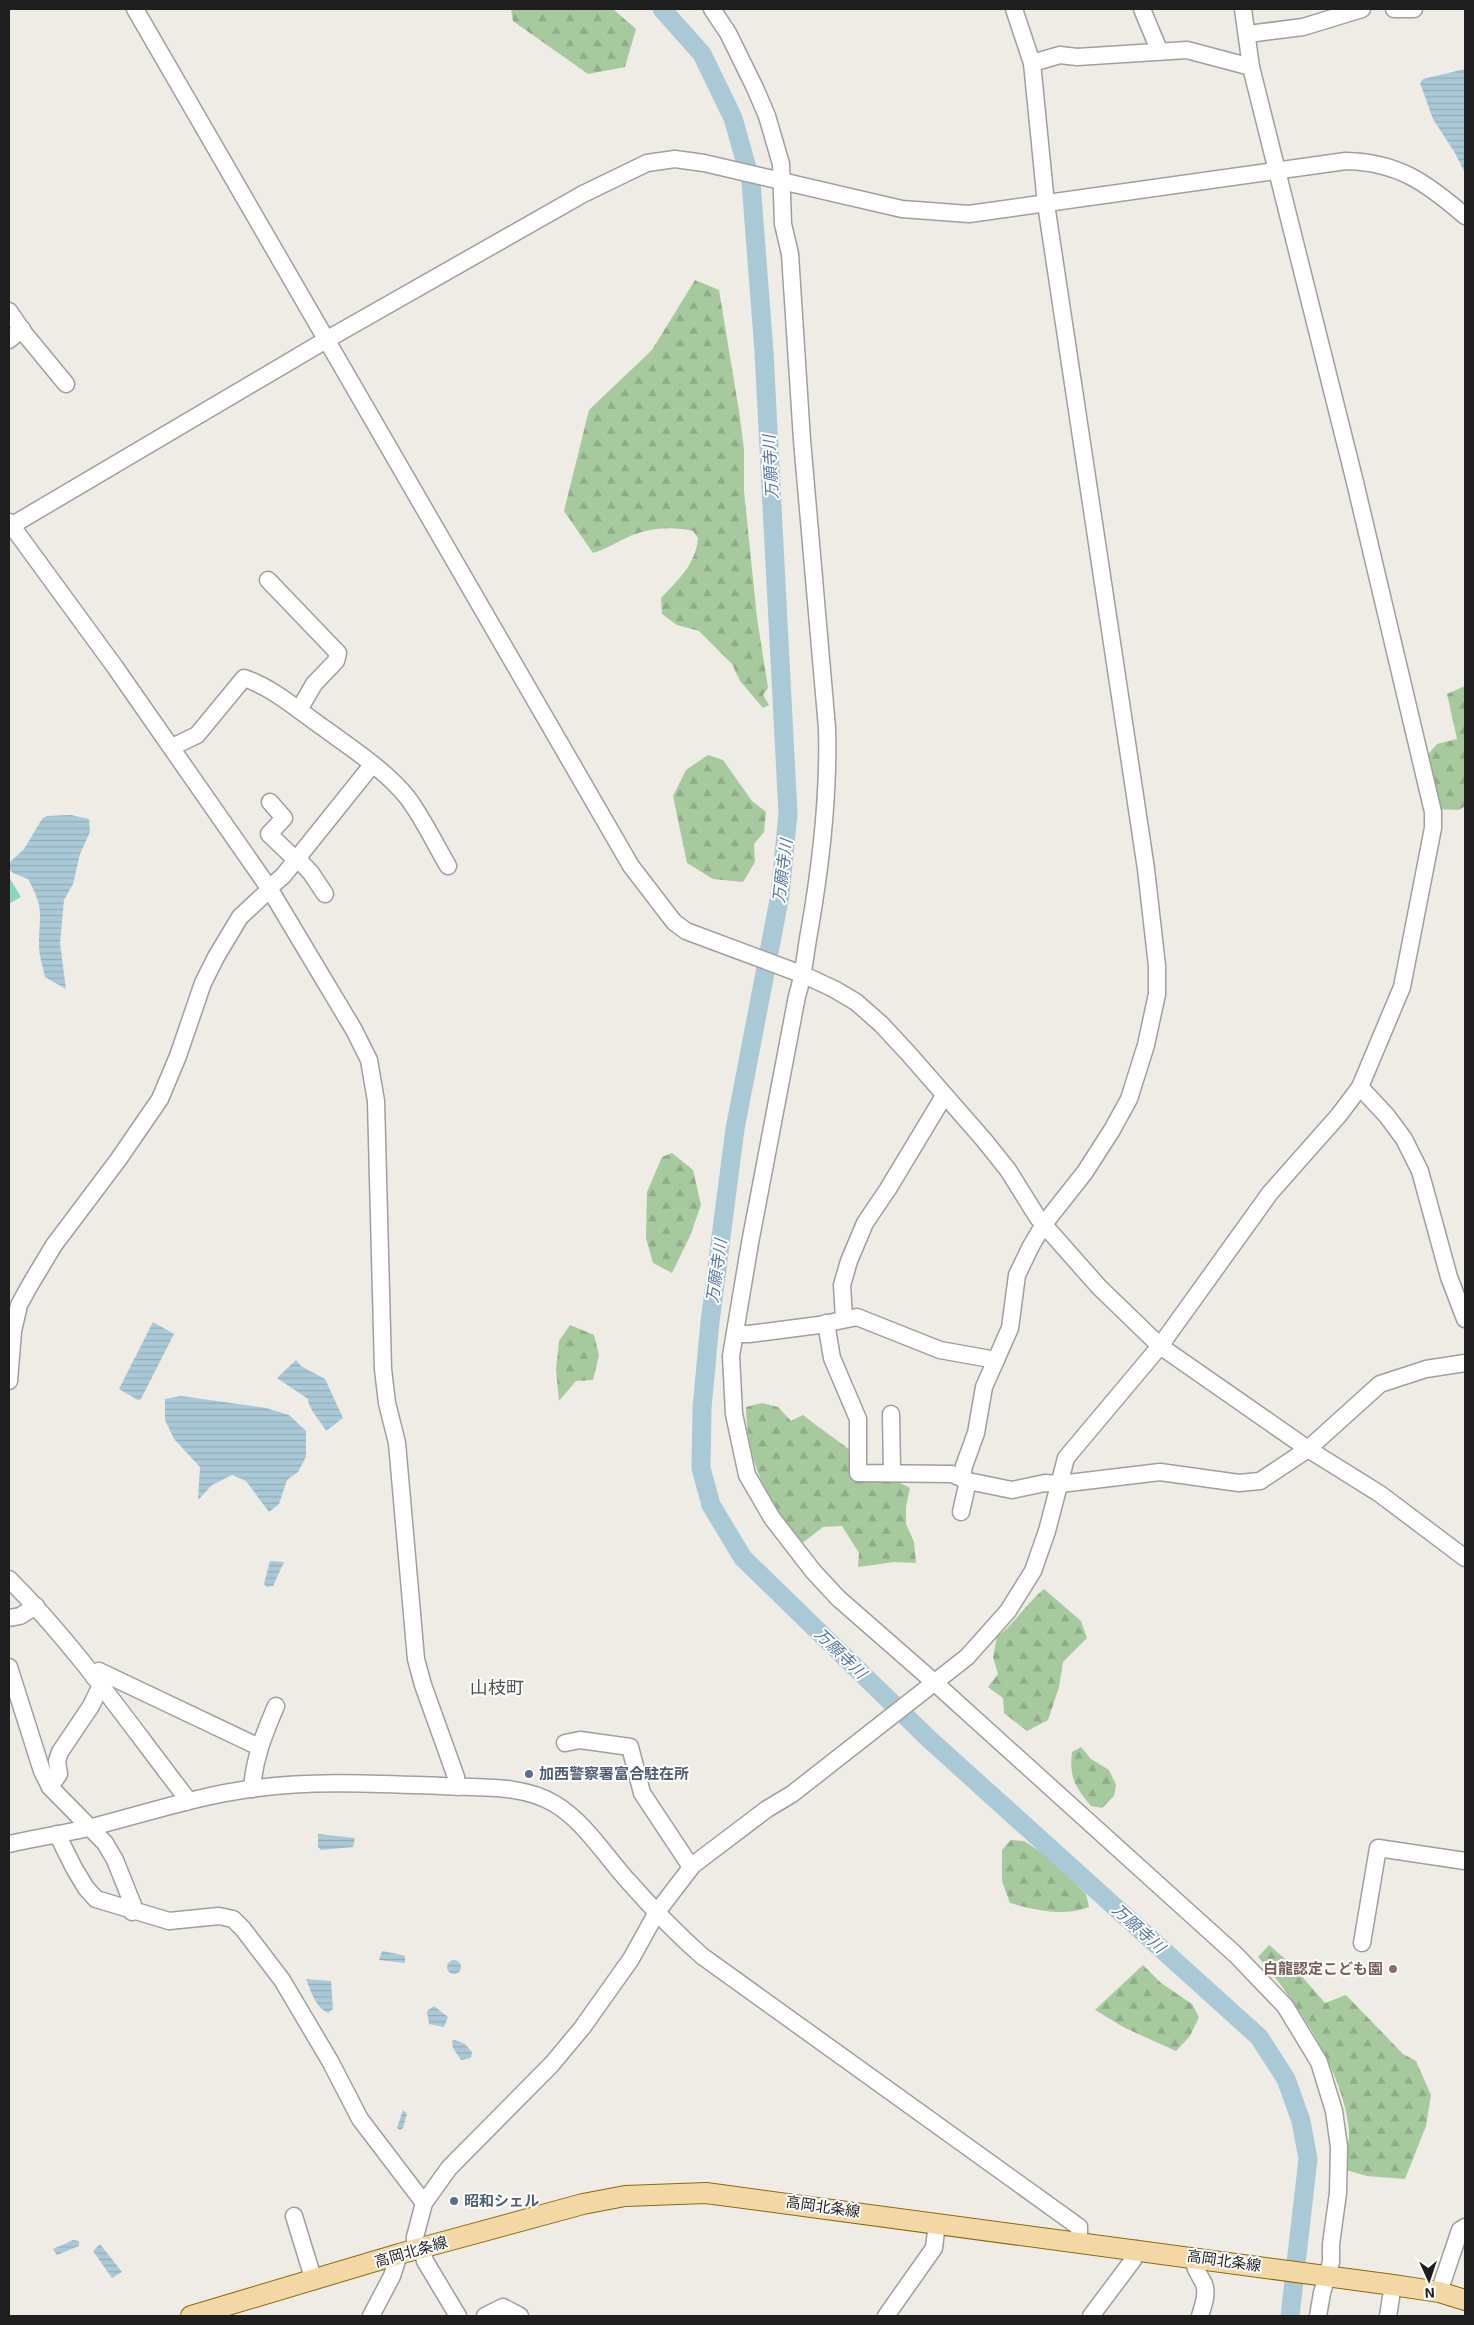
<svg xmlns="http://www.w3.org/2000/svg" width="1474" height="2325" viewBox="0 0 1474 2325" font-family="'Exo 2','Noto Sans JP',sans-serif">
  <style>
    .forest { fill: url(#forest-firs) }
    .pitch { fill: #8ad5bf }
    .water { fill: url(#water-rules) }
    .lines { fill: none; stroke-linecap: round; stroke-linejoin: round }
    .river { stroke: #a9c9d7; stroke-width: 19 }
    .minor-casing { stroke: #9f9f9f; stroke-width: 19 }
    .major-casing { stroke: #896b0e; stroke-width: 22 }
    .minor { stroke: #fff; stroke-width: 16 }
    .major { stroke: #f3d8a5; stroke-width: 20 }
    .service-dot { fill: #5c6f8a; stroke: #fff; stroke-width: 2 }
    .education-dot { fill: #8d6e63; stroke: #fff; stroke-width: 2 }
    .labels { text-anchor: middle; stroke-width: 4; stroke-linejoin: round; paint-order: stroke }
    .service-label { font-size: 15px; font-weight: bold; fill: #4e5e75; stroke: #fff; text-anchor: start }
    .education-label { font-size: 15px; font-weight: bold; fill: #785e54; stroke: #fff; text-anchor: end }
    .street-label { font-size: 15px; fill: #1e1e1e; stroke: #fff }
    .water-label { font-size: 16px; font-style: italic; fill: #5374a4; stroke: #fff }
    .quarter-label { font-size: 18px; fill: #515151; stroke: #fff }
  </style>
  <defs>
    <pattern id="forest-firs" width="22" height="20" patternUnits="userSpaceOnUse" patternTransform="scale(1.25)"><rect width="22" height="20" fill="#a6c99d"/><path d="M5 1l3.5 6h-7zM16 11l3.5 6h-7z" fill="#8eac87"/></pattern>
    <pattern id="water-rules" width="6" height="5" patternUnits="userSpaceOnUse" patternTransform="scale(1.25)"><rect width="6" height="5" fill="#a9c9d7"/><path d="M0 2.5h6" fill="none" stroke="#91acb8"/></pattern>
  </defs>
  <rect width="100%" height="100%" fill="#eeece5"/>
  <g class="forest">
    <polygon points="511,9 613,9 636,29 625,67 588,74 513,21"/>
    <path d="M695,280L719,290L739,411L744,449V491L757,618L768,688L763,695L769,705L763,708L740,681L732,664L699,631L677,625L662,614L661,598C678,580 696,564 698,538L693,531C671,526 647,528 626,538C615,543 606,549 593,553L564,511L589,410L652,350Z"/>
    <polygon points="1465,686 1465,806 1459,810 1437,809 1426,757 1437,744 1457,739 1447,694"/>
    <polygon points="708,755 723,760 752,801 766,812 764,832 754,844 755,862 743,882 713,879 687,863 673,796 686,770"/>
    <polygon points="672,1153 693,1170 701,1205 690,1236 672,1273 653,1263 646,1238 647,1192 662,1157"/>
    <polygon points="570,1325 594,1335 599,1355 593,1380 576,1381 559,1401 556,1370 559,1341"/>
    <path d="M762,1403L778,1407L791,1421L803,1415C820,1429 838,1440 855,1454L853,1477H889L910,1488L906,1507V1524L914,1542L916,1563L894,1562L858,1567L859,1553L842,1526L823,1527L801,1544C767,1498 747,1465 746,1407Z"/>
    <path d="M1044,1589L1081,1621L1087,1638L1063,1662L1059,1687L1048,1720L1027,1731L1004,1713L1003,1698L988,1687L998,1674L993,1657L997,1637C1015,1623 1026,1604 1044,1589Z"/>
    <path d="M1081,1747L1091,1759L1109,1770L1116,1785L1114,1796L1102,1808L1091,1806C1075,1787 1069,1777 1072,1752Z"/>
    <path d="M1011,1840L1024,1841L1047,1856L1086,1894L1089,1907C1064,1917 1035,1910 1010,1903L1002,1881V1850Z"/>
    <path d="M1269,1945L1291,1964L1325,2003L1346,1995L1403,2054L1416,2061L1431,2095L1426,2126L1405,2179L1367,2176L1342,2169C1344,2157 1350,2143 1349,2131C1344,2072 1296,2000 1258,1957Z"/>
    <polygon points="1143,1965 1161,1983 1192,2004 1199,2017 1190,2036 1176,2051 1125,2028 1095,2010"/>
  </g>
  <polygon class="pitch" points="9,877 21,897 9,904"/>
  <g class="water">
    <polygon points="1465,69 1465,173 1455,153 1433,119 1420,83 1423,79"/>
    <path d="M71,815L89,819L90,832L80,854L73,884L64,900L60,943L66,989L45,977C43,967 39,956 39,946C39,913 45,910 28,879L13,873L9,869V863L24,849L42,819L47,816Z"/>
    <polygon points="153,1322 174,1334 141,1399 138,1400 119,1389"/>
    <path d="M296,1360L301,1366L325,1379L343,1418L326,1431C321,1421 308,1409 308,1399L277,1378Z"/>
    <polygon points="181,1396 266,1408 289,1415 306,1431 306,1457 298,1472 287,1480 279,1504 269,1512 246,1481 232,1475 212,1485 198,1500 200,1467 174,1439 165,1420 165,1399"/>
    <polygon points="270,1561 284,1562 273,1586 267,1587 264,1584"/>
    <polygon points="318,1834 355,1838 353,1847 321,1850 318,1847"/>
    <polygon points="382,1951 402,1955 405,1956 405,1963 379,1960"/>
    <circle cx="454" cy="1967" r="7"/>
    <path d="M306,1979L331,1981L333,2009L328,2013C315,2007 311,1991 306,1979Z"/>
    <polygon points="434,2006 448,2017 444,2027 429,2024 427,2011"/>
    <polygon points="455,2040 465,2044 472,2052 471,2058 461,2060 453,2048 452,2041"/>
    <polygon points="403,2110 407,2114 403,2128 400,2130 397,2128"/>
    <polygon points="73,2240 79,2241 79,2246 57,2255 53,2249"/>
    <polygon points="100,2244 122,2272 112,2278 93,2251"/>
  </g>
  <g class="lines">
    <polyline class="river" points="662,9 702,54 733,118 751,182 764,352 788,814 780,895 735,1129 710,1322 702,1408 701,1468 711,1505 743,1558 929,1739 1259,2037 1286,2079 1301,2121 1308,2159 1290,2316"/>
    <g class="minor-casing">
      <g id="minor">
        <polyline points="135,9 631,866 674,922 686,931 804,975 834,989 856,1002 881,1024 908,1053 984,1140 1008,1170 1038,1218 1099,1287 1160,1346 1308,1449 1380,1494 1465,1558"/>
        <path d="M712,9L728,33L755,88L767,116L781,164L783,224L790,254L802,440L827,728C829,796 821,865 809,933C805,955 804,975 797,996L750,1243L731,1356L734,1414L747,1475L772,1518L813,1571L838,1598L934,1682L1236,1955L1285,2006L1319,2062L1334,2111L1339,2147L1338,2193L1331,2244V2262L1322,2293L1318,2316"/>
        <polyline points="1142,9 1159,50"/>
        <polyline points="1394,9 1414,9"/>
        <polyline points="1248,34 1303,27 1362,9"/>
        <polyline points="1032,63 1060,55 1077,57 1187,50 1251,67"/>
        <polyline points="9,311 24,333 66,384"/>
        <polyline points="9,340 22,329"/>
        <polyline points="9,522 115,667 269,888 354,1030 369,1060 376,1101 383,1369 387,1403 397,1443 416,1659 423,1685 456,1777 457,1787"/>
        <path d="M9,527L326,340L583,194L647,163L675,159L704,163L902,209L969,214L1346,161C1398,162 1427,183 1465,216"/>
        <polyline points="268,580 338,653 336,661 314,684 299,710"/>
        <path d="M172,747L197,735L244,678C276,689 301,713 328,731C355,751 386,771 407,797C423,818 435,844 448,866"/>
        <polyline points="270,802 284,818 269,834 296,860"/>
        <polyline points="297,858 311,873 325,894"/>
        <polyline points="269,888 283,876 372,765"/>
        <polyline points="1360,1087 1387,1116 1404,1139 1420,1171 1449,1277 1465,1319"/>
        <polyline points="844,1318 842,1285 849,1261 865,1223 888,1189 944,1096"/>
        <polyline points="826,1323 832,1358 858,1419 858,1473 952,1474 968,1481 1012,1490 1045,1483 1060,1484 1160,1472 1239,1483 1260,1481 1308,1449 1380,1384 1426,1369 1465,1363"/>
        <polyline points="735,1334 749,1334 819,1325 857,1317 940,1350 996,1360"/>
        <polyline points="9,1381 13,1331 19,1305 30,1285 54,1245 118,1160 160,1099 178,1056 203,983 216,957 240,917 270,889"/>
        <polyline points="891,1414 892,1472"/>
        <polyline points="962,1478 964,1466 976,1433 984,1387 1010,1328 1017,1275 1031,1246 1044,1224 1085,1172 1112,1130 1129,1099 1146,1045 1157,994 1157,966 1146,869 1046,204 1032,63 1014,9"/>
        <polyline points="961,1512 968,1481"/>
        <path d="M9,1579C75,1645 128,1722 185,1796L186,1802"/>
        <polyline points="9,1618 20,1616 36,1606"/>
        <polyline points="9,1667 42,1771 50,1787 105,1843 115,1860 133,1905 132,1912"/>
        <polyline points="94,1677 99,1671 259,1747"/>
        <polyline points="565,1743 580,1740 630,1747 642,1793 691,1867"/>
        <polyline points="50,1787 59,1774 57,1761 60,1752 91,1706 101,1685"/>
        <path d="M252,1789C254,1759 264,1734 276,1706"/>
        <polyline points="57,1834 74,1868 86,1888 96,1899 169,1921 219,1916 233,1919 243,1929 282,1980 330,2061 360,2119 424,2203"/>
        <path d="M9,1844C35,1838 62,1834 88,1828C144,1814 199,1795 257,1788C318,1780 380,1784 442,1786C479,1788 522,1784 555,1804C586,1823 605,1856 629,1882C652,1908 676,1933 702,1956L1079,2227V2242"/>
        <polyline points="1362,1943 1378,1848 1465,1861"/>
        <polyline points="294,2216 314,2281"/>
        <polyline points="422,2248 425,2261 458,2316"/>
        <polyline points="415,2250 415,2237 424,2203 449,2168 552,2064 582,2028 631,1959 657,1912 693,1865 767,1809 792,1794 967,1657 1008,1611 1033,1571 1047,1531 1066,1458 1160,1346 1270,1193 1339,1115 1360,1087 1402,987 1433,828 1433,812 1354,478 1251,67 1243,9"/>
        <path d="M1194,2258C1194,2270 1199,2273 1204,2284C1208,2294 1203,2306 1200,2316"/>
        <polyline points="1439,2292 1460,2230 1465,2227"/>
        <polyline points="371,2316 392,2276 399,2254"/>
        <polyline points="485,2316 503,2307 520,2316"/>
        <polyline points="886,2316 934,2248 937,2223"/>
        <polyline points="1091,2316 1133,2260 1136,2249"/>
        <polyline points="1388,2316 1393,2285"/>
      </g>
    </g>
    <g class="major-casing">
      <polyline id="major" points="191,2316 399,2254 583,2204 625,2196 706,2193 1393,2285 1439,2292 1465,2300"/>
    </g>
    <use href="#minor" class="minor"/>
    <use href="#major" class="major"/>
  </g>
  <g class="service-dot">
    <circle cx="529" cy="1774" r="5"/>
    <circle cx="454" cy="2201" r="5"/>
  </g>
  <circle class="education-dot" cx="1393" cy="1969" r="5"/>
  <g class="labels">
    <g class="service-label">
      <text x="539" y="1779">加西警察署富合駐在所</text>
      <text x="464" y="2206">昭和シェル</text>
    </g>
    <g class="education-label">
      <text x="1383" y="1974">白龍認定こども園</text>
    </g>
    <g class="street-label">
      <text transform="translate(823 2207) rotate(8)" y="5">高岡北条線</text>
      <text transform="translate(411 2252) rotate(-16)" y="5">高岡北条線</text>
      <text transform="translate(1224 2261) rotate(8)" y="5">高岡北条線</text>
    </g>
    <g class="water-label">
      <text transform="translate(770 467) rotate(-93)" y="6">万願寺川</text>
      <text transform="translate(782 871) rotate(-83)" y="6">万願寺川</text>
      <text transform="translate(716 1271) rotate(-82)" y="6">万願寺川</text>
      <text transform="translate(841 1653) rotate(44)" y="6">万願寺川</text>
      <text transform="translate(1139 1928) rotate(42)" y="6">万願寺川</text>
    </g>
    <g class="quarter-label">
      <text x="497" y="1694">山枝町</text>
    </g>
  </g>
  <rect width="1474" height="2325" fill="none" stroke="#1e1e1e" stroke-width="20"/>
  <g transform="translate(1429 2280) rotate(177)" stroke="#ffffff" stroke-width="4" paint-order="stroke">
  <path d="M0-4L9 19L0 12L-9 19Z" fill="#1e1e1e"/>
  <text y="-8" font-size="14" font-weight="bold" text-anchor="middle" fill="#1e1e1e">N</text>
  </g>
</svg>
